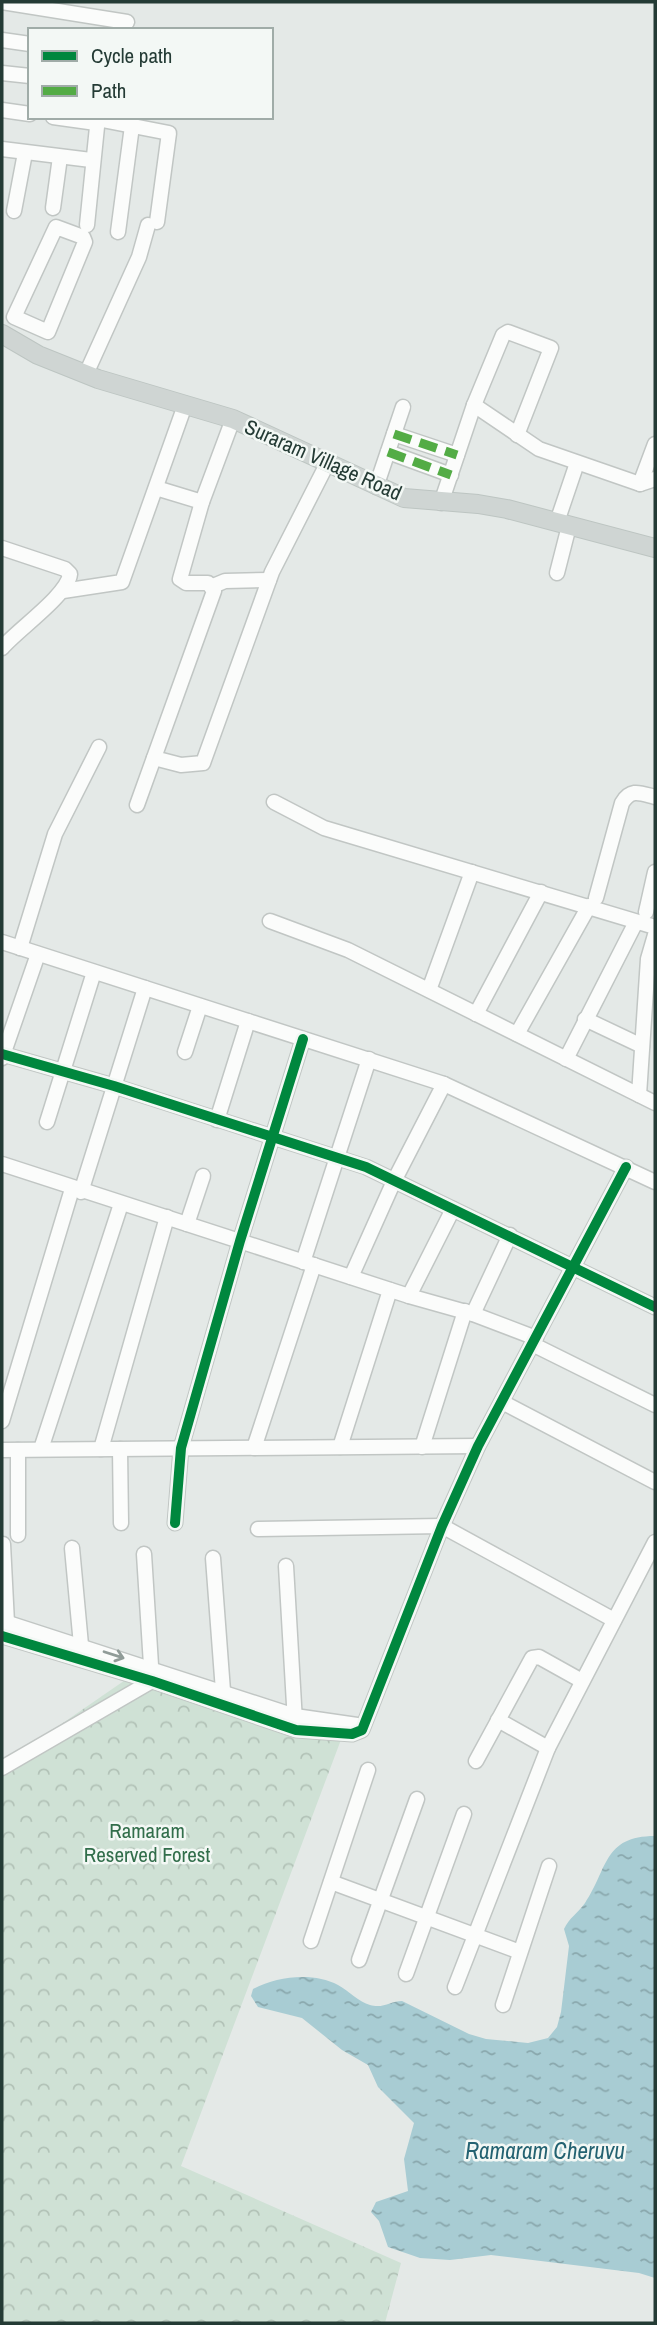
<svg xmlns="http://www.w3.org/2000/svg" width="657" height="2325" viewBox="0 0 657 2325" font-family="'Archivo Narrow',sans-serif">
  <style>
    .forest { fill: url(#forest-crowns) }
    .water { fill: url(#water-ripples) }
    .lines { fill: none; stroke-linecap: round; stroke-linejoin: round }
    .minor-casing { stroke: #c1c6c4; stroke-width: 17 }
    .major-casing { stroke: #bdc5c2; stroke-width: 20 }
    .minor { stroke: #fbfcfb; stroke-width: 14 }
    .major { stroke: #cfd5d3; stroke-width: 18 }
    .quiet { stroke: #53ac45; stroke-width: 9; stroke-dasharray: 18 9; stroke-linecap: butt }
    .cycleway-casing { stroke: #f3f8f5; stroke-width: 15 }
    .cycleway { stroke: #00873e; stroke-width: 10 }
    .oneway { stroke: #909c98 }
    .labels { text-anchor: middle; stroke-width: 5; stroke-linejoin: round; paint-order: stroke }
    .street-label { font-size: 21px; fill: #243b35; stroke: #f3f8f5 }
    .park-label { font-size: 21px; fill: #326e4b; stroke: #f3f8f5 }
    .water-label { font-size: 23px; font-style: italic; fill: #236271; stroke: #f3f8f5 }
  </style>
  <defs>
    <pattern id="forest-crowns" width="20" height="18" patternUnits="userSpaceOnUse" patternTransform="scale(1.75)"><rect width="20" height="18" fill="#cfe1d5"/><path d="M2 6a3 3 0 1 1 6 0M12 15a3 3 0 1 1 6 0" fill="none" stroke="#b2c2b7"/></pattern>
    <pattern id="water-ripples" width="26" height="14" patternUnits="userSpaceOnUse" patternTransform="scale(1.75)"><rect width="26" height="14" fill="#a8ccd3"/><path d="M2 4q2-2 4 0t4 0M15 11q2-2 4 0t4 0" fill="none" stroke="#89a7ac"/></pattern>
  </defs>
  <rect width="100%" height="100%" fill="#e4e9e7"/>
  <polygon class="forest" points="147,1665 342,1737 181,2166 401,2263 385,2323 2,2323 2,1765"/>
  <path class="water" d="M655,1836V2278L639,2273L491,2255L450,2260L420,2258L388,2247L379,2221L371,2212L376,2202L408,2191L404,2159L414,2123L378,2087L368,2065L342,2050L302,2018L258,2007L251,1996L253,1989C277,1976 314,1972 338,1985C349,1991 359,2002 370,2005C383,2009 391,2001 402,2001L469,2034L486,2039L528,2043L548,2038L557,2027L561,2012L569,1946L564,1929C569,1918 578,1913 585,1903C608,1869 603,1836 655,1836Z"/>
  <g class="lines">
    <g class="minor-casing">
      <g id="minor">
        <polyline points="2,2 127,22"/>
        <polyline points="2,40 30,44"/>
        <polyline points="2,73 30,76"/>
        <polyline points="2,110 30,114"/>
        <polyline points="53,117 96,123"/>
        <polyline points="97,119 169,133 157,222"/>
        <polyline points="2,149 91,160"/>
        <polyline points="53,208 60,157"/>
        <polyline points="14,211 25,153"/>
        <polyline points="87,225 98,117"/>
        <polygon points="56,227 83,237 85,242 48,332 14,317"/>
        <polyline points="118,232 132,126"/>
        <polyline points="86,374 139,257 148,225"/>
        <polyline points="474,405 539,449 640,484 655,479"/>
        <polyline points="394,434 457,455"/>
        <polyline points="388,452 451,475"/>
        <polyline points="640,484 655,444"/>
        <polyline points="376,487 403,407"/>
        <polyline points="156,488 202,502"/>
        <polyline points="441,503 474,405 503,335 508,332 551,348 517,435"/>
        <polyline points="557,522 577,463"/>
        <path d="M2,548L65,569L70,574C68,595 17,630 2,648"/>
        <polyline points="557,573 569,526"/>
        <polyline points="213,586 225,581 269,580"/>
        <polyline points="63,591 122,582 185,405"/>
        <polyline points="154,758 181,765 203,763 272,572 327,464"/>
        <polyline points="274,802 324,828 655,927"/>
        <polyline points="137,805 214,591 208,583 186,583 180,579 202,502 233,419"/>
        <path d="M596,898L622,803C631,788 640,793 655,797"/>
        <polyline points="646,912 655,872"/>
        <polyline points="270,921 348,950 655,1103"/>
        <polyline points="2,942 444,1084 655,1182"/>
        <polyline points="20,948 55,834 99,747"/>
        <polyline points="429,990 472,872"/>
        <polyline points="476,1014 541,892"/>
        <polyline points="585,1019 642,1046"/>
        <polyline points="517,1034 589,906"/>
        <polyline points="185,1052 200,1006"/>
        <polyline points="2,1054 114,1086 366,1167 655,1307"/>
        <polyline points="2,1058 38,954"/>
        <polyline points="566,1059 636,922"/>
        <polyline points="639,1095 648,959 655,935"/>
        <polyline points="217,1120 248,1021"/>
        <polyline points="47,1122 94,972"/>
        <polyline points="2,1164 409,1296 473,1314 536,1338"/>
        <polyline points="81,1192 145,988"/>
        <polyline points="187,1224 203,1176"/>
        <polyline points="303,1262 369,1059"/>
        <polyline points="351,1277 394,1181 444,1084"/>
        <polyline points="409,1296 453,1209"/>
        <polyline points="473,1314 510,1235"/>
        <polyline points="532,1344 655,1405"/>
        <polyline points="502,1402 655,1482"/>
        <polyline points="2,1421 72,1189"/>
        <polyline points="340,1447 390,1290"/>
        <polyline points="422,1447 465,1311"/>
        <polyline points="254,1448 314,1265"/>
        <polyline points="41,1449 121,1204"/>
        <polyline points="101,1449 167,1217"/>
        <polyline points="120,1449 121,1523"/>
        <polyline points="2,1450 478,1446"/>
        <polyline points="175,1523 181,1448 240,1241 303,1039"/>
        <polyline points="258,1529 442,1526 614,1620"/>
        <polyline points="18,1535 18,1450"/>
        <polyline points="3,1544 7,1623"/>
        <polyline points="72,1548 81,1645"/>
        <polyline points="213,1558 223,1691"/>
        <polyline points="286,1566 295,1722"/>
        <polyline points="2,1621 295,1716 357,1725"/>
        <polyline points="2,1636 152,1681 296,1730 352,1734 362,1730 442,1526 478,1446 626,1167"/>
        <polyline points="498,1720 548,1748"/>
        <polyline points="476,1761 532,1658 539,1657 582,1681"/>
        <polyline points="2,1768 152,1681 144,1554"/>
        <polyline points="331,1882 520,1952"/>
        <polyline points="311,1941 368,1770"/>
        <polyline points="359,1960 417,1799"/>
        <polyline points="406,1974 464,1814"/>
        <polyline points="455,1987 548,1748 655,1542"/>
        <polyline points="503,2005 549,1866"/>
      </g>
    </g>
    <g class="major-casing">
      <polyline id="major" points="2,334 38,355 98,379 233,419 404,498 478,504 507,509 655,548"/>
    </g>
    <use href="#minor" class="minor"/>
    <use href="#major" class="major"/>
    <g class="quiet">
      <polyline points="394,434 457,455"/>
      <polyline points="388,452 451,475"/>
    </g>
    <g class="cycleway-casing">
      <g id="cycleway">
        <polyline points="2,1054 114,1086 366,1167 655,1307"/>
        <polyline points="175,1523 181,1448 240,1241 303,1039"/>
        <polyline points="2,1636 152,1681 296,1730 352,1734 362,1730 442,1526 478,1446 626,1167"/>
      </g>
    </g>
    <use href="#cycleway" class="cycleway"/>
  </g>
  <defs><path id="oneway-shaft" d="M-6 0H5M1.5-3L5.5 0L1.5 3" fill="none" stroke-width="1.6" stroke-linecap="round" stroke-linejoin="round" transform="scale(1.75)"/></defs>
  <use class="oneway" href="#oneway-shaft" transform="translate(114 1655) rotate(18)"/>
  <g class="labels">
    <g class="street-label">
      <text transform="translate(323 460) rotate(24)" y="7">Suraram Village Road</text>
    </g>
    <g class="park-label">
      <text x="147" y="1838">Ramaram<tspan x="147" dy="24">Reserved Forest</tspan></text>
    </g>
    <g class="water-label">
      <text x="545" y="2159">Ramaram Cheruvu</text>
    </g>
  </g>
  <rect width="657" height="2325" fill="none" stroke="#243b35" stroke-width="7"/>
  <rect x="28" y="28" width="245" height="91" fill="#f3f8f5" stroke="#a0aca8" stroke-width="2"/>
  <rect x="42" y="51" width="35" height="10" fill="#00873e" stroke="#a0aca8" stroke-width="2"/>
  <text x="91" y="63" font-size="21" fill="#243b35">Cycle path</text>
  <rect x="42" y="86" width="35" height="10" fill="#53ac45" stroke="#a0aca8" stroke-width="2"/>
  <text x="91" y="98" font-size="21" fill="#243b35">Path</text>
</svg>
